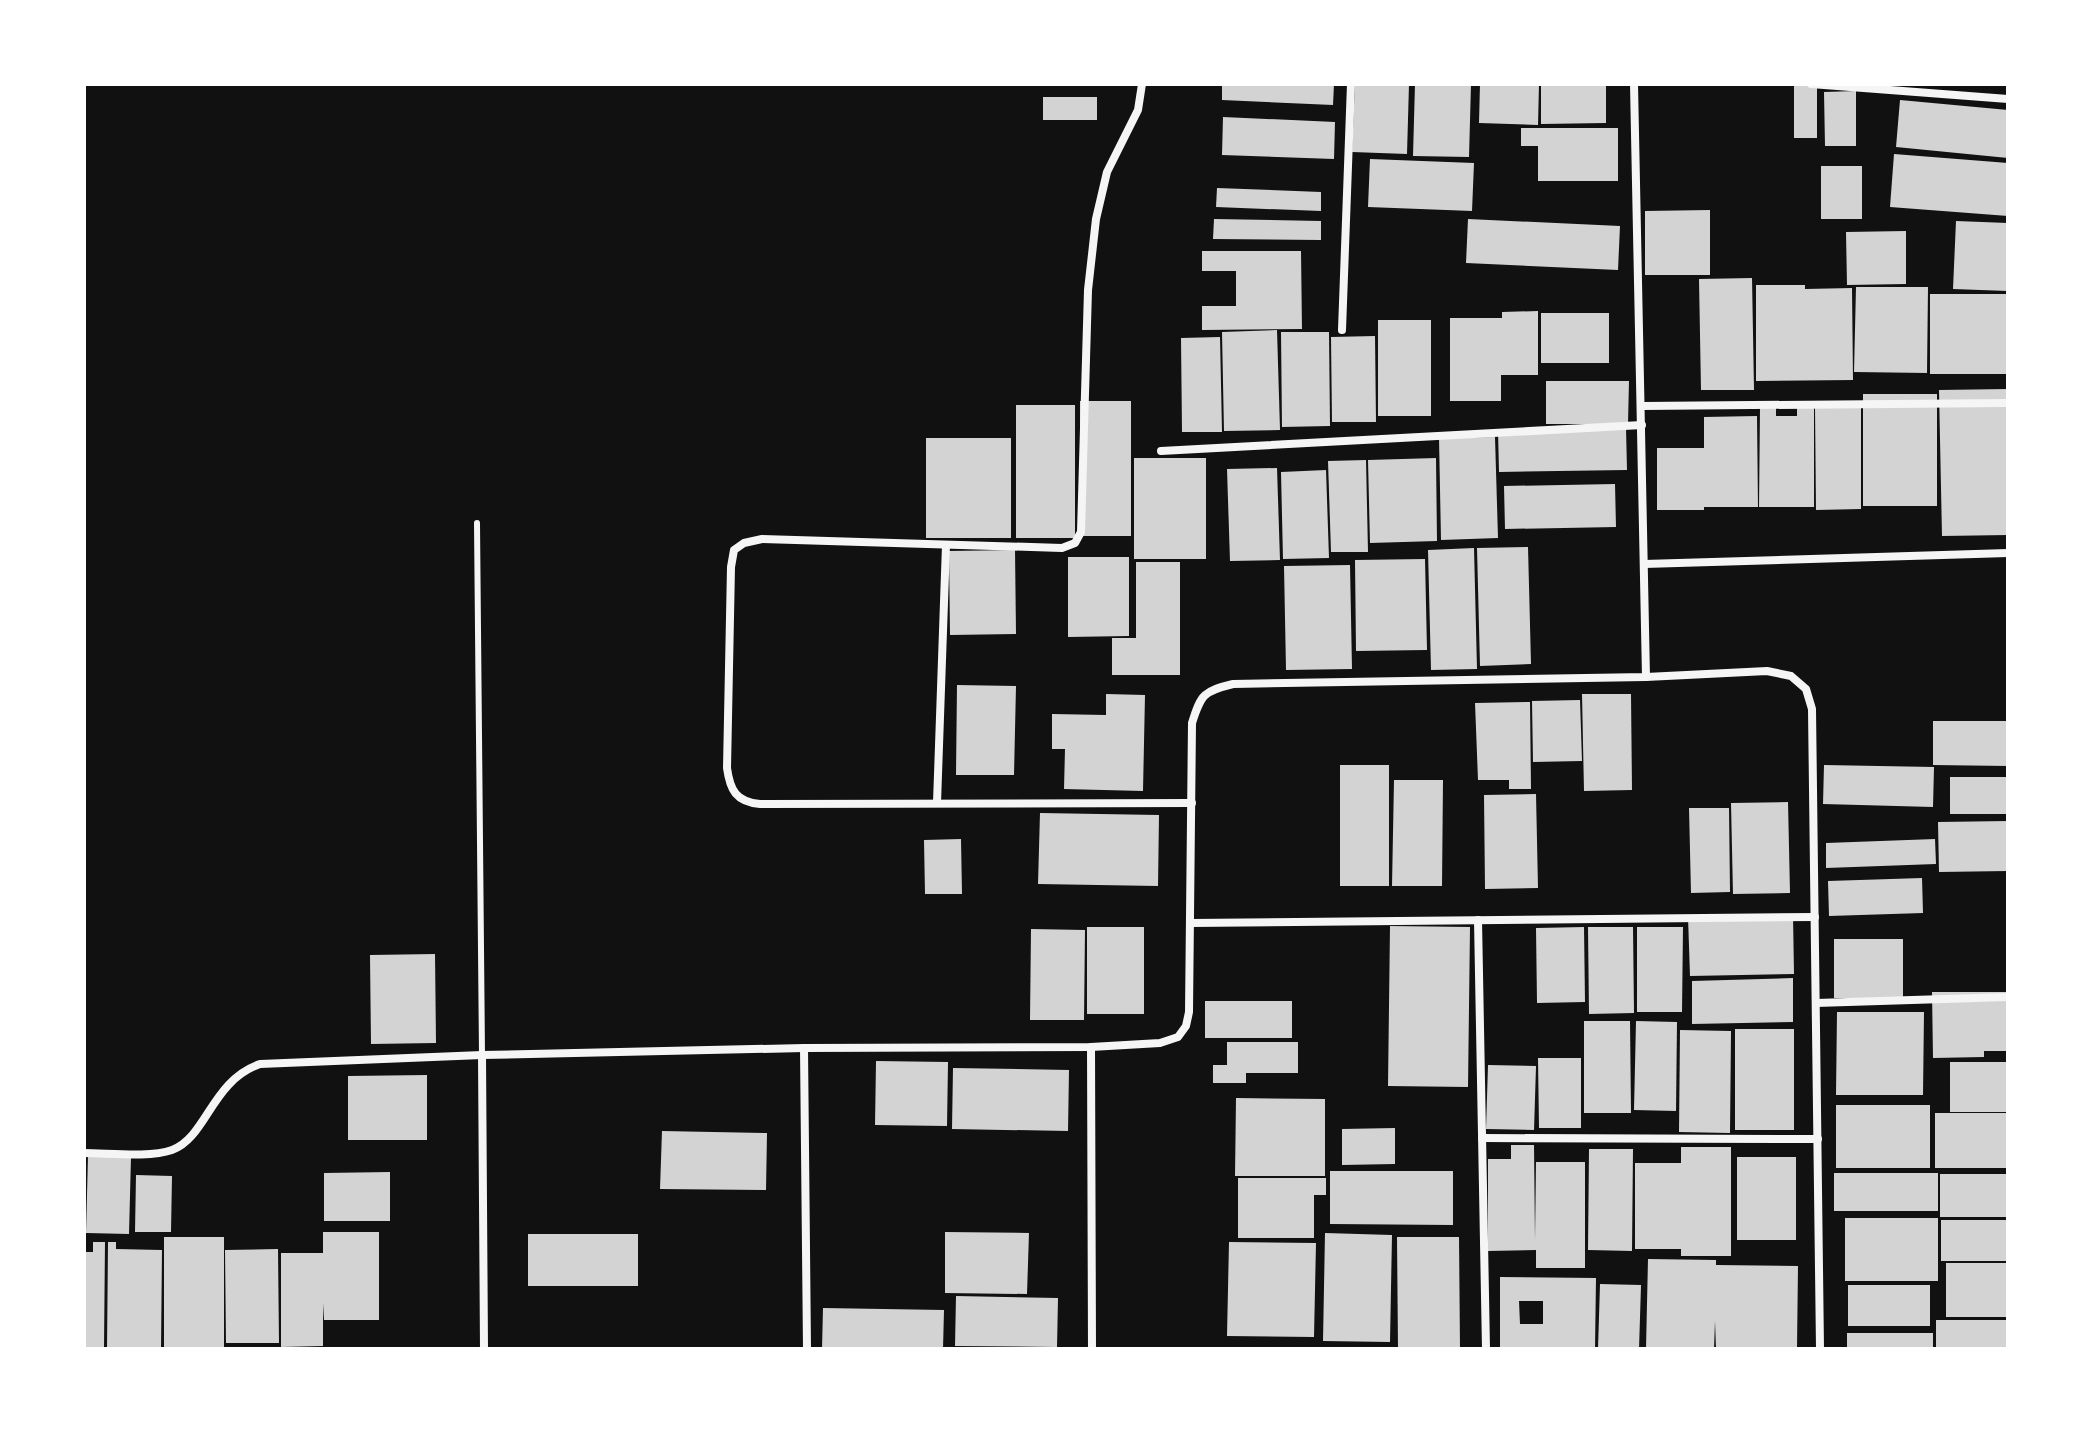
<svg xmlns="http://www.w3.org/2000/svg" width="2092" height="1433" viewBox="0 0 2092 1433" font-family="'PT Sans Narrow',sans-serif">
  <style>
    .building { fill: #d3d3d3; fill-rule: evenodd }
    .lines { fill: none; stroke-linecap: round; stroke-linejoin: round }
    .service { stroke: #f5f5f5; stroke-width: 6 }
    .minor { stroke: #f5f5f5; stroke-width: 8 }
  </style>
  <rect width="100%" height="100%" fill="#111"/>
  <g class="building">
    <polygon points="1222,84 1334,84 1333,105 1222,100"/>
    <polygon points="1355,84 1409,84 1407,154 1352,152"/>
    <polygon points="1415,84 1471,84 1469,157 1413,156"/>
    <polygon points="1480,84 1539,84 1538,125 1479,123"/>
    <polygon points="1541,84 1606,84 1606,123 1541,124"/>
    <rect x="1794" y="84" width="23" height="54"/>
    <polygon points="1856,91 1856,146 1825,146 1824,92"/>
    <rect x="1043" y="97" width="54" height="23"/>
    <polygon points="1900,100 2008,110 2008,158 1896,147"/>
    <polygon points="1223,117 1335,122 1334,159 1222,155"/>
    <polygon points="1521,128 1618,128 1618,181 1538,181 1538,146 1521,146"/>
    <polygon points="1894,154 2008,163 2008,216 1890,207"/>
    <polygon points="1370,159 1474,163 1472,211 1368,207"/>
    <rect x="1821" y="166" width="41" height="53"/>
    <polygon points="1217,188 1321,192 1321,211 1216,207"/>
    <polygon points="1710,210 1710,275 1645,275 1645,211"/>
    <polygon points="1214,219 1321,221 1321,240 1213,239"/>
    <polygon points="1468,219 1620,226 1618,270 1466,263"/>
    <polygon points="1956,221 2008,223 2008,291 1953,289"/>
    <polygon points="1906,231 1906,284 1847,285 1846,232"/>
    <polygon points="1202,251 1301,251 1302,329 1202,330 1202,306 1236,306 1236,271 1202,271"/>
    <polygon points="1752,278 1754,390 1701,390 1699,279"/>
    <polygon points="1756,285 1805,285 1805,289 1852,288 1853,380 1756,381"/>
    <polygon points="1856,287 1928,287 1927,373 1854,372"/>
    <rect x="1930" y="294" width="78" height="80"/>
    <polygon points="1538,311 1538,375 1501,375 1501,401 1450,401 1450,318 1502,318 1502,312"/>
    <rect x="1541" y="313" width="68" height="50"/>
    <rect x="1378" y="320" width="53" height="96"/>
    <polygon points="1277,330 1280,430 1224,431 1222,332"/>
    <polygon points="1281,332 1329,332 1330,426 1282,427"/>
    <polygon points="1375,336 1376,422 1332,422 1331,337"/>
    <polygon points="1220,337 1222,432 1182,432 1181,338"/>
    <polygon points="1546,381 1629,381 1628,424 1546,424"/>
    <polygon points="2008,389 2008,535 1942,536 1939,390"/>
    <rect x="1863" y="394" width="74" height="112"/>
    <rect x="1080" y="401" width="51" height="135"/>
    <rect x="1016" y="405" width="59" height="133"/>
    <polygon points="1861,406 1861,509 1816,510 1815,407"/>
    <polygon points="1760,408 1776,408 1776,416 1797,416 1797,408 1814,408 1814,507 1759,507"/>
    <polygon points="1757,416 1758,507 1704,507 1704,510 1657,510 1657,448 1704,448 1704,417"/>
    <polygon points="1626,428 1627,470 1499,472 1498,431"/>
    <polygon points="1495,437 1498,538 1441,540 1439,438"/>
    <rect x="926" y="438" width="85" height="100"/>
    <rect x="1134" y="458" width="72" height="101"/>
    <polygon points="1436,458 1437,541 1370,543 1368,460"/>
    <polygon points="1366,460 1368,552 1331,552 1328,461"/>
    <polygon points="1277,468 1280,560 1230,561 1227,469"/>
    <polygon points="1326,470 1329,558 1283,559 1281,472"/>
    <polygon points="1615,484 1616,527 1505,529 1504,486"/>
    <polygon points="1528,547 1531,664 1480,666 1477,548"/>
    <polygon points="1474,548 1477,669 1431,670 1428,550"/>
    <polygon points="1015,550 1016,634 950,635 949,551"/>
    <polygon points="1068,557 1129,557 1129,636 1068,637"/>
    <polygon points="1425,559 1427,650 1356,651 1355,560"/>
    <polygon points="1136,562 1180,562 1180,675 1112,675 1112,638 1136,638"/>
    <polygon points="1350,565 1352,669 1286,670 1284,566"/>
    <polygon points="957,685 1016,686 1014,775 956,775"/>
    <polygon points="1106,694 1145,695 1143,791 1064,789 1065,749 1052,749 1052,714 1106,715"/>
    <polygon points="1582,694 1631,694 1632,790 1584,791"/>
    <polygon points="1580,700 1582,761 1533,762 1532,701"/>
    <polygon points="1530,702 1531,789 1509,789 1509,780 1478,780 1475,703"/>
    <polygon points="1933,721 2008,721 2008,766 1933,765"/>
    <rect x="1340" y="765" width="49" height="121"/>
    <polygon points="1824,765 1934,767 1933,807 1823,804"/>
    <rect x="1950" y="777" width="58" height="37"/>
    <polygon points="1394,780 1443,780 1442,886 1392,886"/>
    <polygon points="1536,794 1538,888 1485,889 1484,795"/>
    <polygon points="1788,802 1790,893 1733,894 1731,803"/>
    <polygon points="1689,808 1729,808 1730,892 1691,893"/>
    <polygon points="1040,813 1159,815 1158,886 1038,884"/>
    <polygon points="2008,821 2008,871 1939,872 1938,822"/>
    <polygon points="961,839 962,894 925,894 924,840"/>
    <polygon points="1935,839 1936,864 1826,868 1826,843"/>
    <polygon points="1922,878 1923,913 1829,916 1828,881"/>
    <polygon points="1793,915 1794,974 1690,976 1688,917"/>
    <polygon points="1390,926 1470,927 1468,1087 1388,1086"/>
    <rect x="1087" y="927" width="57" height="87"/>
    <polygon points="1584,927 1585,1002 1537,1003 1536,928"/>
    <polygon points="1588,927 1633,927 1634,1013 1589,1014"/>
    <polygon points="1637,927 1683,927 1682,1012 1637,1012"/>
    <polygon points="1031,929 1085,930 1084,1020 1030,1020"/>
    <rect x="1834" y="939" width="69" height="59"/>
    <polygon points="435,954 436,1043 371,1044 370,955"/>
    <polygon points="1793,978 1793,1022 1692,1024 1692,981"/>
    <polygon points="1932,992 2008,992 2008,1051 1984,1051 1984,1057 1933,1058"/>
    <rect x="1205" y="1001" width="87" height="37"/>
    <polygon points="1837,1012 1924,1012 1923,1095 1836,1095"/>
    <polygon points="1584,1021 1630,1021 1631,1113 1584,1113"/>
    <polygon points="1636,1021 1677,1022 1676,1111 1634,1110"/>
    <rect x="1735" y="1029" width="59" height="101"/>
    <polygon points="1680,1030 1731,1031 1730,1133 1679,1132"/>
    <polygon points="1227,1042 1298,1042 1298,1073 1246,1073 1246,1083 1213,1083 1213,1065 1227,1065"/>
    <polygon points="1538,1058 1581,1058 1581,1128 1539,1128"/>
    <polygon points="876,1061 948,1062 947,1126 875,1125"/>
    <rect x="1950" y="1062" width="58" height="50"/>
    <polygon points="1488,1065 1536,1066 1534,1130 1486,1129"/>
    <polygon points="953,1068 1069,1070 1068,1131 952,1129"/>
    <polygon points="427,1075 427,1140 348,1140 348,1076"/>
    <polygon points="1236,1098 1325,1099 1325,1176 1235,1176"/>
    <rect x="1836" y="1105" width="94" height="63"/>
    <rect x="1935" y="1113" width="73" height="55"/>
    <polygon points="1395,1128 1395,1164 1342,1165 1342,1129"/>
    <polygon points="662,1131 767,1133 766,1190 660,1189"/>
    <polygon points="1511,1145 1534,1145 1535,1240 1536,1162 1585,1162 1585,1268 1536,1268 1536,1250 1488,1251 1488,1159 1511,1159"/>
    <polygon points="1681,1147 1731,1147 1731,1256 1681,1256 1681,1249 1635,1249 1635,1163 1681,1163"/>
    <polygon points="1589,1149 1633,1149 1632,1251 1588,1250"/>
    <polygon points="88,1156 131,1157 129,1234 86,1233"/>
    <rect x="1737" y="1157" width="59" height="83"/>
    <polygon points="1330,1171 1453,1171 1453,1225 1330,1224"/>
    <polygon points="390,1172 390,1221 324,1221 324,1173"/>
    <rect x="1834" y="1173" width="104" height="38"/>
    <rect x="1940" y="1174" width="68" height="43"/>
    <polygon points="136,1175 172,1176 171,1232 135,1232"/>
    <polygon points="1238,1178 1326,1178 1326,1195 1314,1195 1314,1238 1238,1238"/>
    <rect x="1845" y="1218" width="93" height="63"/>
    <rect x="1941" y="1220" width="67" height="41"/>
    <polygon points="323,1232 379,1232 379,1320 324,1320 323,1303 323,1346 281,1347 281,1253 323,1253"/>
    <polygon points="945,1232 1029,1233 1027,1294 945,1293"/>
    <polygon points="1325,1233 1392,1235 1390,1342 1323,1341"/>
    <rect x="528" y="1234" width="110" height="52"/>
    <rect x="164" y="1237" width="60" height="112"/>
    <polygon points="1397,1237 1459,1237 1460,1349 1398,1349"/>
    <polygon points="93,1242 105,1242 104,1348 84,1348 84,1252 93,1252"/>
    <polygon points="108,1242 116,1242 116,1249 162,1250 161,1349 107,1349"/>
    <polygon points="1229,1242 1316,1243 1314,1337 1227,1336"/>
    <polygon points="278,1249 279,1343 226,1343 225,1250"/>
    <polygon points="1648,1259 1716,1260 1716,1265 1798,1266 1797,1349 1716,1349 1715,1321 1714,1349 1646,1349"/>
    <rect x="1946" y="1263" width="62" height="54"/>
    <path d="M1500,1277L1596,1278L1595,1349H1500ZM1519,1301H1543V1324H1520Z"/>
    <polygon points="1600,1284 1641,1285 1639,1349 1598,1349"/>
    <rect x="1848" y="1285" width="82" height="41"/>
    <polygon points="956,1296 1058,1298 1057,1347 955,1346"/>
    <polygon points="823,1308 944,1310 943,1349 822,1349"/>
    <rect x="1936" y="1320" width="72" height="29"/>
    <rect x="1847" y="1333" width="86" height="16"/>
  </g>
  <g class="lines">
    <polyline class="service" points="477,523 482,1055"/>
    <g class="minor">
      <path d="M1142,84L1138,110L1107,172L1096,219L1088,290L1081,532L1075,543L1062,548L762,539L744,543L734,550L731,567L727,768C730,790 736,802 760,804L1192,803"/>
      <polyline points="1634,84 1646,677"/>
      <polyline points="1811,84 2008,99"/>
      <polyline points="1342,330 1351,84"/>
      <polyline points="1642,406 2008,403"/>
      <polyline points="1161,451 1642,425"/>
      <polyline points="1644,564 2008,553"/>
      <polyline points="937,803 946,545"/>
      <polyline points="1478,920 1486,1349"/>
      <polyline points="1191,923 1815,917"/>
      <polyline points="1816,1003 2008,997"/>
      <polyline points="1091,1047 1092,1349"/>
      <polyline points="804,1048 807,1349"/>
      <polyline points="482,1055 484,1349"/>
      <polyline points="1482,1138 1818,1139"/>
      <path d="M84,1153C109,1153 149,1158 172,1150C207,1137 211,1081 260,1064L482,1055L804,1048L1091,1047L1160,1043L1178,1037L1186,1026L1189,1012L1192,723C1201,694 1204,691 1233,684L1646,677L1767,671L1791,676L1806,689L1812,709L1820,1349"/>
    </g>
  </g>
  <rect width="2092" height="1433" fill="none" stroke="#ffffff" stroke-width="172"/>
</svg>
